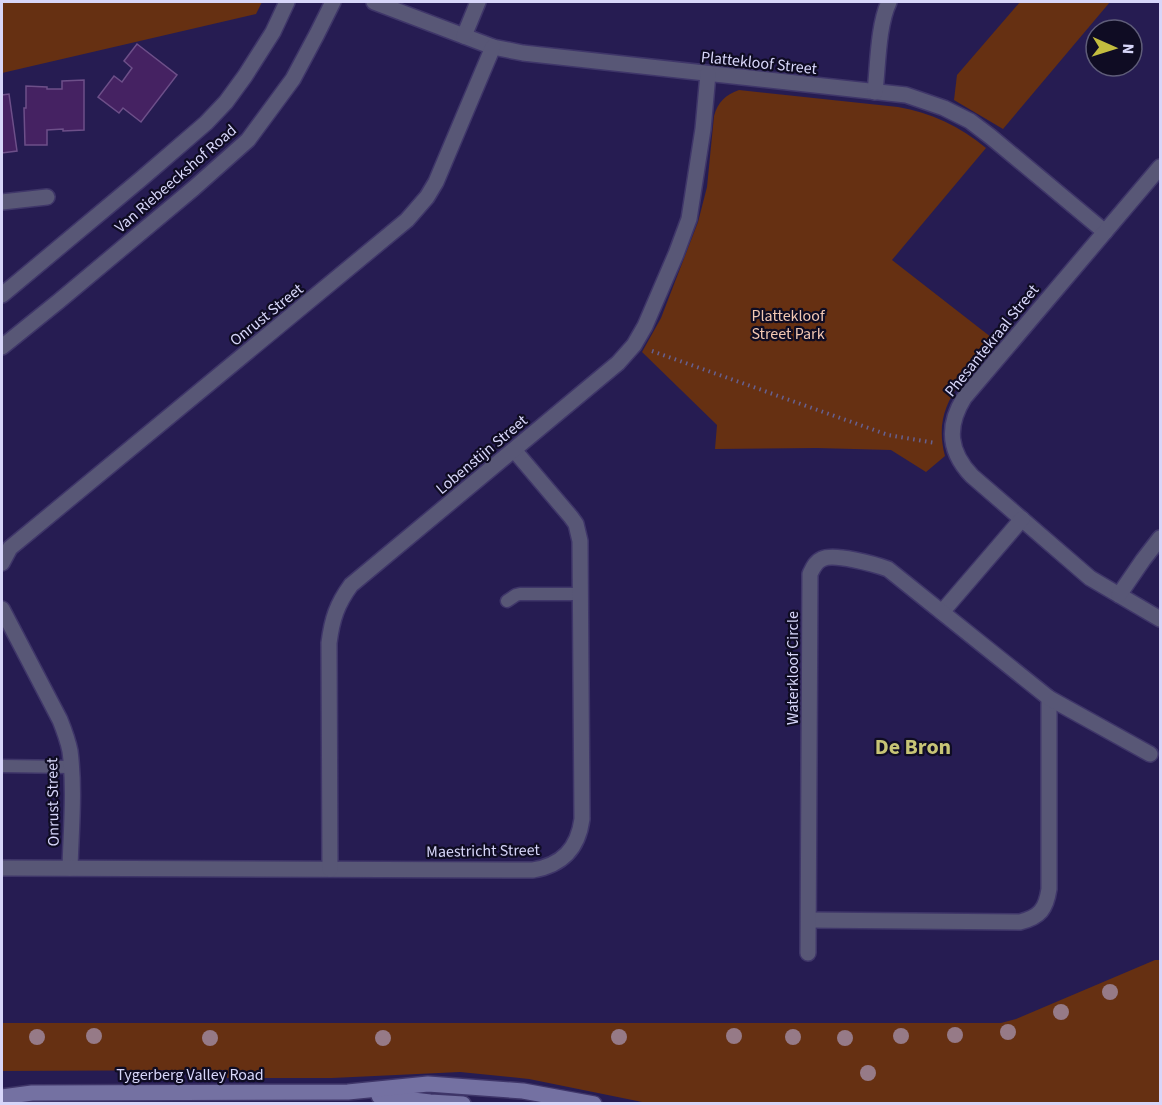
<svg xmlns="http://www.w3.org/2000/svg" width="1162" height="1105" viewBox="0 0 1162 1105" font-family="'Source Sans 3',sans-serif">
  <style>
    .green { fill: #663012 }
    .building { fill: #452262; stroke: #6d4f89; stroke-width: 1.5 }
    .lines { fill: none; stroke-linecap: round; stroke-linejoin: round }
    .service-casing { stroke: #3f3669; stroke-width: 15 }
    .minor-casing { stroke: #3f3669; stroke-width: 18 }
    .tertiary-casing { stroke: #3f3669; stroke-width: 18 }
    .secondary-casing { stroke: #3f3669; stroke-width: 18 }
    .path { stroke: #676190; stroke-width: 4; stroke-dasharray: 1.5 4.5; stroke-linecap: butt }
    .service { stroke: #585776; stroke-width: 12 }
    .minor { stroke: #585776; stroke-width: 15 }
    .tertiary { stroke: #585776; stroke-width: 15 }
    .secondary { stroke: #7471a2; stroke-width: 15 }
    .tree { fill: #967a87 }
    .labels { text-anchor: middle; stroke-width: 4.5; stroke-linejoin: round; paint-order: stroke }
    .street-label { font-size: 16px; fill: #d7d6f9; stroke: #0f0c23 }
    .park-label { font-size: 16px; fill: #f2c7b2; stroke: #0f0c23 }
    .district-label { font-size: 22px; font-weight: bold; fill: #c7c476; stroke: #0f0c23 }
  </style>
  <rect width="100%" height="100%" fill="#261c52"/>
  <g class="green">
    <polygon points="2,2 262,2 256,14 2,73"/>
    <polygon points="1020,2 1110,2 1003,129 954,100 957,75"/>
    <path d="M739,90L898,107C931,113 960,126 986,148L892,260L996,341C965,378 931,404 945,456L926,472L891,450L817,448L715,449L717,425L642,352L661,318L698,222L707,187L714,116C718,102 725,95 739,90Z"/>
    <polygon points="1155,960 1160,960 1160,1103 652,1104 529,1079 460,1072 332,1078 227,1078 227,1070 2,1071 2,1023 1001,1023 1016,1019"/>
  </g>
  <g class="building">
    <polygon points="137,44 177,75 141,122 123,108 119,113 98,97 114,76 122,82 132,68 124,61"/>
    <polygon points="84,80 84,130 63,131 63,129 47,130 47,145 25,145 24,108 26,108 26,86 47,87 47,89 62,89 62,81"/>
    <polygon points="9,94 17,151 2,153 2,95"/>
  </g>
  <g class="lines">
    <g class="service-casing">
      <g id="service">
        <polyline points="507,601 516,595 520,594 581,594"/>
        <polyline points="2,766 71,767"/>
      </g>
    </g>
    <g class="minor-casing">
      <g id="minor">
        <polyline points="374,2 493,47 523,53 906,95 944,108 970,121 991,137 1105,232"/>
        <polyline points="464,36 478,2"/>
        <path d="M875,92C878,65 878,25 889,2"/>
        <path d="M1160,167L964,398C946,427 949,452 972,476L1090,578L1160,619"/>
        <polyline points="2,202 47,197"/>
        <polyline points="2,563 10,548 407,220 427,197 436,182 493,47"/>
        <polyline points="1119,595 1143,560 1160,538"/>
        <path d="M2,609L60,720C64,730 68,741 70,751C75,790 71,830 70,868"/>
        <polyline points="942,612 1022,519"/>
        <path d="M2,868L533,870C562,865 578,849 582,819L580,541L576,524L571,517L514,450"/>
        <path d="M330,869L329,643C332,619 337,604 351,585L618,363L634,345L645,326L676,254L689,219L703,129L708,74"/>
        <path d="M809,920L1020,922C1040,917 1046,909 1049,889V698"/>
        <path d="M808,953L810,574C813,568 815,562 822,559C834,553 874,564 888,569L1049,698L1150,754"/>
      </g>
    </g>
    <g class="tertiary-casing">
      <g id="tertiary">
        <polyline points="2,295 141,179 206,123 226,102 245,76 273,32 287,2"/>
        <polyline points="2,347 59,301 194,188 248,140 293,79 317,34 333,2"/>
      </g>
    </g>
    <g class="secondary-casing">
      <g id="secondary">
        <polyline points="379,1096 430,1102 463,1104"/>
        <polyline points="2,1097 32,1093 348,1092 428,1084 523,1091 594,1104"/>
      </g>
    </g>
    <polyline class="path" points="652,351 888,435 935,443"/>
    <use href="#service" class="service"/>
    <use href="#minor" class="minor"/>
    <use href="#tertiary" class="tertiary"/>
    <use href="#secondary" class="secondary"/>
  </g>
  <g class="tree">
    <circle cx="1110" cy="992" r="8"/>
    <circle cx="1061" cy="1012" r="8"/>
    <circle cx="1008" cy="1032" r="8"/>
    <circle cx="955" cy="1035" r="8"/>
    <circle cx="94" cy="1036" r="8"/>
    <circle cx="734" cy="1036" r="8"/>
    <circle cx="901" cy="1036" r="8"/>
    <circle cx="37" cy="1037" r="8"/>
    <circle cx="619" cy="1037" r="8"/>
    <circle cx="793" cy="1037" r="8"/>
    <circle cx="210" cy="1038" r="8"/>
    <circle cx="383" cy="1038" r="8"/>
    <circle cx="845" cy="1038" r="8"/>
    <circle cx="868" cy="1073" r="8"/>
  </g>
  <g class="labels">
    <g class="street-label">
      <text transform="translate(759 62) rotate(6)" y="6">Plattekloof Street</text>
      <text transform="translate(175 178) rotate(-41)" y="6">Van Riebeeckshof Road</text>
      <text transform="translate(266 314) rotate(-39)" y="6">Onrust Street</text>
      <text transform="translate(991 340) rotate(-51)" y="6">Phesantekraal Street</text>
      <text transform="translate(481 454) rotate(-40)" y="6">Lobenstijn Street</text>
      <text transform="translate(792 668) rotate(-90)" y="6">Waterkloof Circle</text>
      <text transform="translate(52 802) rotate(-91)" y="6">Onrust Street</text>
      <text transform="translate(483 850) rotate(-1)" y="6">Maestricht Street</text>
      <text x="190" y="1080">Tygerberg Valley Road</text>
    </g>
    <g class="park-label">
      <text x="788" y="321">Plattekloof<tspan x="788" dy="18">Street Park</tspan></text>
    </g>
    <g class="district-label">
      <text x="913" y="754">De Bron</text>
    </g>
  </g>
  <rect width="1162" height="1105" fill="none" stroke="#d7d6f9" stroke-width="6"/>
  <g transform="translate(1114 48) rotate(93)"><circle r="28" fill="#0f0c23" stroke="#5f5d79" stroke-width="1.5"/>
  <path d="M0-4.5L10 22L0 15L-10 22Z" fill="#c3bd3f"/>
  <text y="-9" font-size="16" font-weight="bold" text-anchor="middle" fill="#d7d6f9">N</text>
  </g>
</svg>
